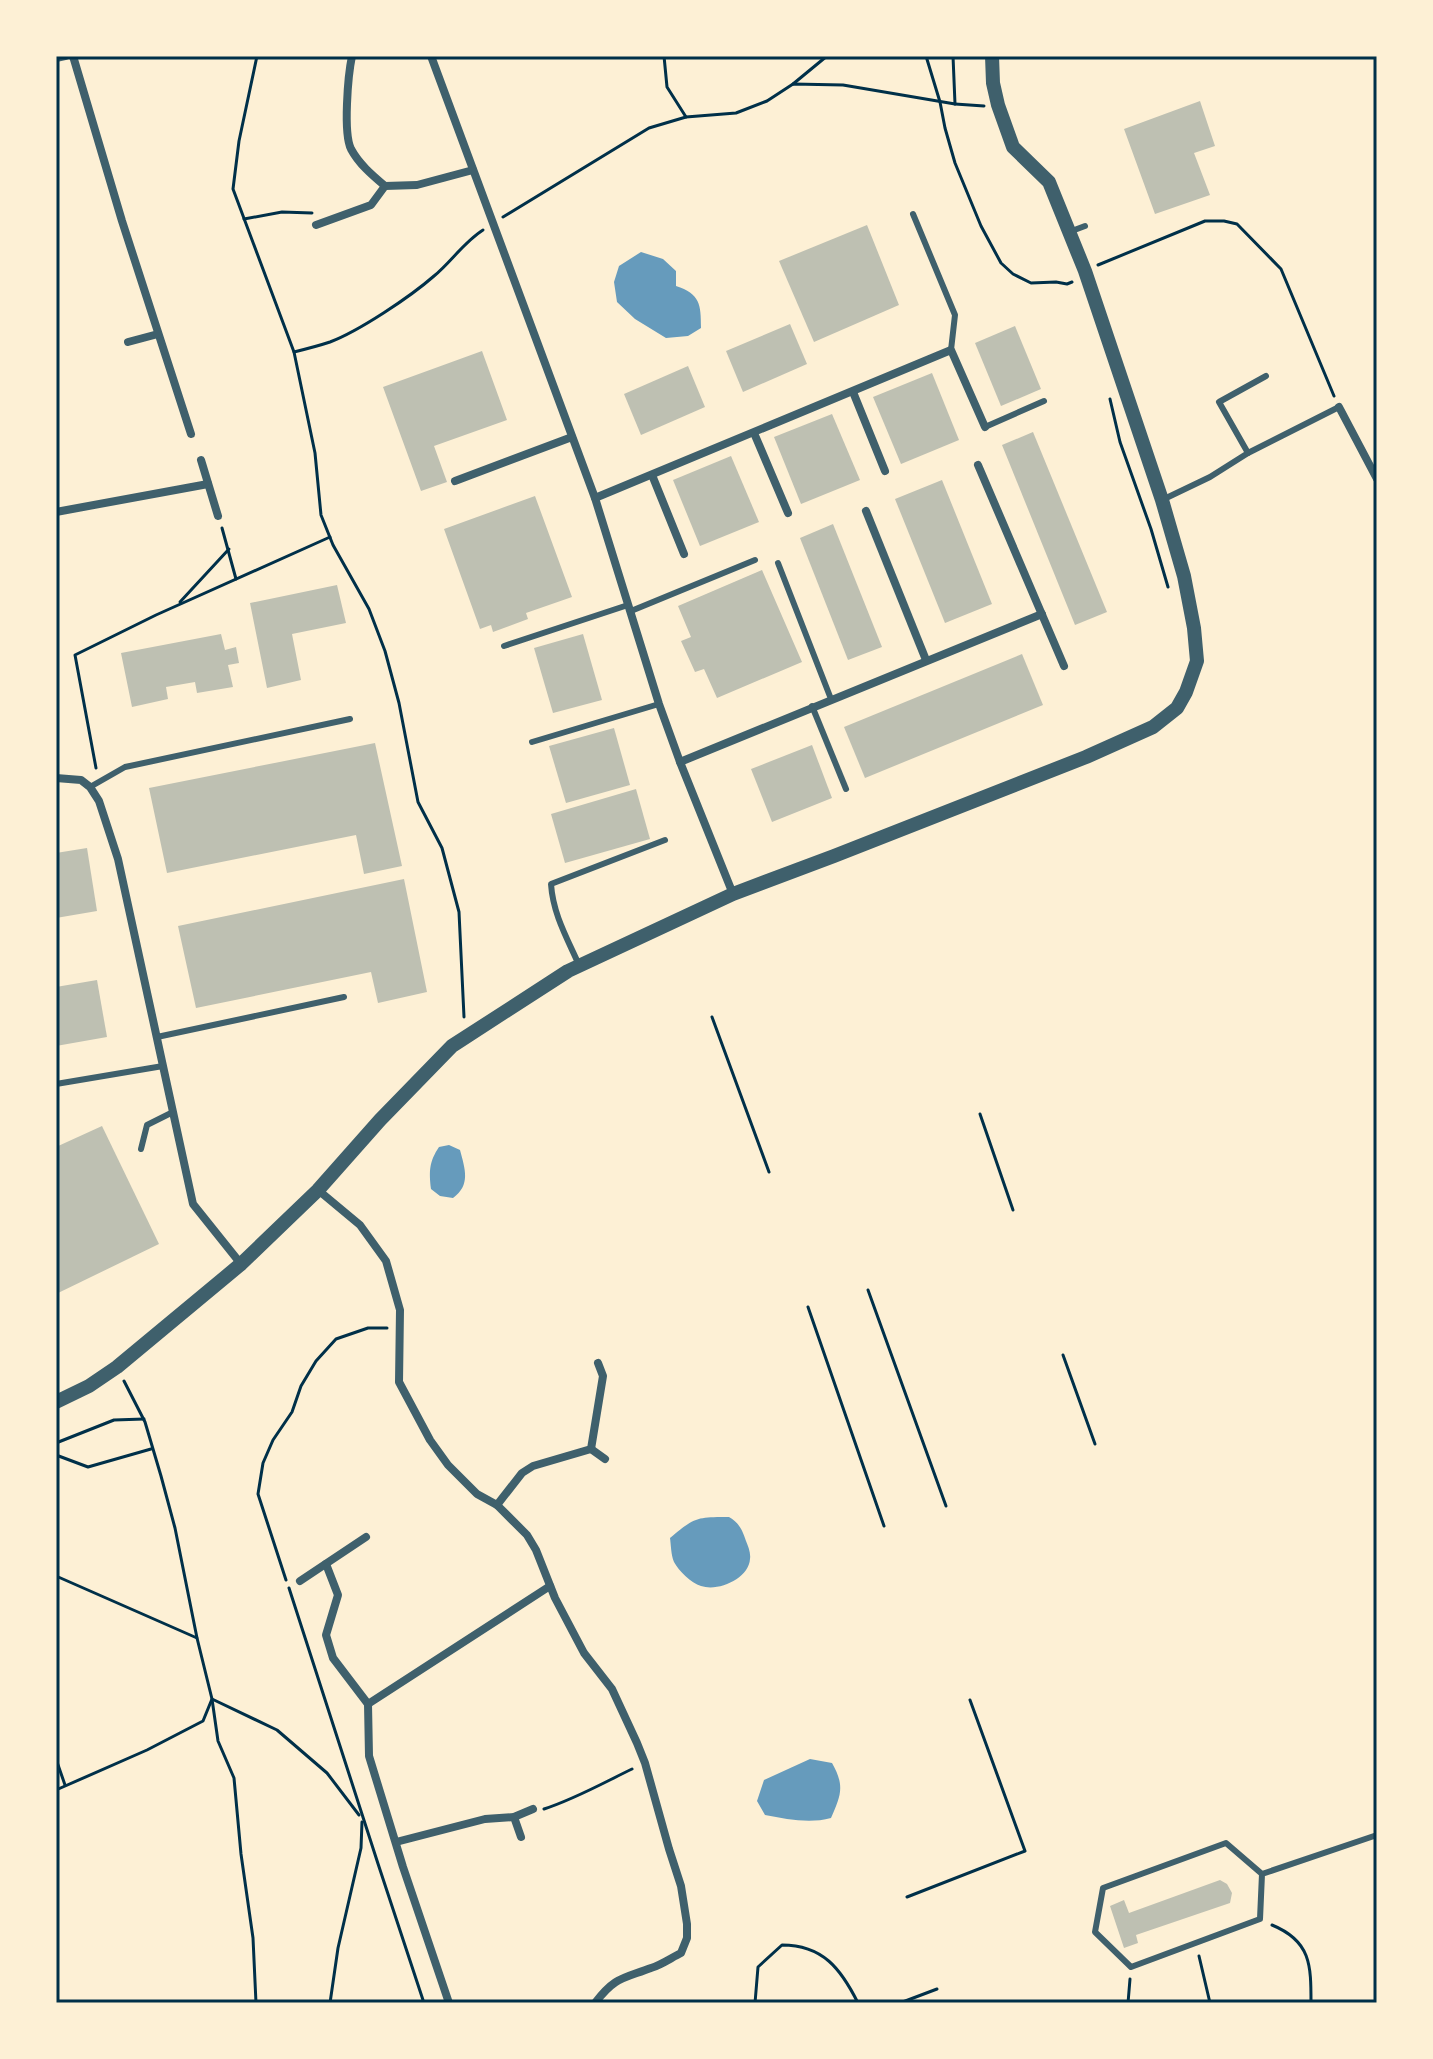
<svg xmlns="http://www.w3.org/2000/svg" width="1433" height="2059" viewBox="0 0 1433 2059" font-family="'Golos Text',sans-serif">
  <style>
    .water { fill: #669bbc }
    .building { fill: #bec0b2 }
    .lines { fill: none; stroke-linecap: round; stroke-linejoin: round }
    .path { stroke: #003049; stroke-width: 3 }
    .service { stroke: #3f606c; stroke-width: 6 }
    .minor { stroke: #3f606c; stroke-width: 8 }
    .tertiary { stroke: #3f606c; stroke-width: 14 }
    .neatline { fill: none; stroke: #003049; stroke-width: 3 }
  </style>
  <rect width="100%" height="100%" fill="#fdf0d5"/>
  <g class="water">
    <path d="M641,252L663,259L676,271V286C700,294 701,304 701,328L688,336L666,338L635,319L617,302L614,282L619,266Z"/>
    <path d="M449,1145L460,1150C465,1169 471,1185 453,1198L440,1196L431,1189C429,1171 429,1162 439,1147Z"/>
    <path d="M729,1517C739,1523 742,1529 746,1541C748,1546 751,1553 750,1559C749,1578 719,1592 701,1586C691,1583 679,1571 674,1562C671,1555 671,1545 670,1538C695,1517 697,1517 729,1517Z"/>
    <path d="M810,1759L832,1763C845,1786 841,1795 831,1818C809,1824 787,1819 765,1815L757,1801L764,1780Z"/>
  </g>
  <g class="building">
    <polygon points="1200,101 1215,146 1194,153 1210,195 1155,214 1124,129"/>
    <polygon points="867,225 899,305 814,342 779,261"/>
    <polygon points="790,324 807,364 743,392 726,351"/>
    <polygon points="1015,326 1041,389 1001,406 975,343"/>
    <polygon points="482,351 507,420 434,446 447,482 421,491 383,387"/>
    <polygon points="688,366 705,407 641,435 624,394"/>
    <polygon points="932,373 959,440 901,464 873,397"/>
    <polygon points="832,414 860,480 801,504 774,437"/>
    <polygon points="1033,432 1107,612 1075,625 1002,445"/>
    <polygon points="731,456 759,522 700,546 673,480"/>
    <polygon points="942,480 992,604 945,623 895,499"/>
    <polygon points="535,496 572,597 526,613 528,619 493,632 491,625 480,629 444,529"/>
    <polygon points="833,524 882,647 848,660 800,538"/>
    <polygon points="762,570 802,662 717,698 704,669 695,672 681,641 691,637 678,606"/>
    <polygon points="337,585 346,623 292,634 301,680 267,688 250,603"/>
    <polygon points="221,634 225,650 236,647 239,663 228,665 233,687 197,693 195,682 166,687 168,699 132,707 121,653"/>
    <polygon points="583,634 602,700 553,713 534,648"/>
    <polygon points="1022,654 1043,705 865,778 844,727"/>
    <polygon points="614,728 630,785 566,803 549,746"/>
    <polygon points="375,743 402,866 364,874 356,835 167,873 149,788"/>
    <polygon points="812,745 832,798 772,822 751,769"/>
    <polygon points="636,789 650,839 565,863 551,814"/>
    <polygon points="87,848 97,911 56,918 56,853"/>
    <polygon points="404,879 427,992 378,1003 371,972 196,1008 178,926"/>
    <polygon points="97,980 107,1037 56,1046 56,987"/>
    <polygon points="102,1126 159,1244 56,1294 56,1147"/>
    <polygon points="1220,1880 1227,1884 1232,1893 1230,1903 1136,1935 1138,1943 1124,1948 1110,1906 1124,1900 1129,1913"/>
  </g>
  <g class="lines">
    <g class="path">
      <polyline points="257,56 239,141 233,189 294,352 315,453 321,515 333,545 369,609 385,651 399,703 418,802 442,848 459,912 464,1017"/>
      <polyline points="664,56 667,87 686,117"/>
      <polyline points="926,56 940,102 945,128 955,163 981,226 1001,263 1013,274 1031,283 1056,282 1067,284 1072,282"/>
      <polyline points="793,84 827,56"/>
      <polyline points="955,104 984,106"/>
      <polyline points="503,217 649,128 686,117 736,113 767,101 793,84 843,85 955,104 953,56"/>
      <polyline points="244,219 282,212 312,213"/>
      <polyline points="1098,265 1205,221 1224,221 1237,224 1281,269 1334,396"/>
      <path d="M294,352C306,349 318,346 330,342C359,331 410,297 434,276C451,262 464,242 483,230"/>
      <polyline points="1110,399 1120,442 1151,529 1168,587"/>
      <polyline points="222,528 236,579"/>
      <polyline points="180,602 229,549"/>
      <polyline points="96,768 75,655 156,615 330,537"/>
      <polyline points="712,1017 769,1172"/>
      <polyline points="980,1114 1013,1210"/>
      <polyline points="868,1290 946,1506"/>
      <polyline points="808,1307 884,1526"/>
      <polyline points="1063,1355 1095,1444"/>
      <polyline points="124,1381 145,1422 161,1476 175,1528 197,1638 212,1699 218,1741 234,1778 241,1854 253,1938 256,2003"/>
      <polyline points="56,1443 114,1420 144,1419"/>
      <polyline points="56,1455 88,1467 151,1449"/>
      <polyline points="56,1576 197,1638"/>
      <polyline points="286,1580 258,1494 263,1463 273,1440 292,1412 301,1386 316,1361 336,1339 368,1328 387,1328"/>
      <path d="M289,1588C333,1726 378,1865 424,2003"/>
      <polyline points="56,1759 65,1785"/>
      <polyline points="56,1790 147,1750 203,1721 212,1699 277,1730 327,1773 359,1815"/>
      <path d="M544,1809C575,1799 603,1783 632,1769"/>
      <polyline points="907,1897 1025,1851 970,1700"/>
      <path d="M1272,1925C1311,1941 1311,1965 1311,2003"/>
      <polyline points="1199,1956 1210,2003"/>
      <polyline points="330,2003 338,1948 361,1848 362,1822"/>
      <path d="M755,2003L758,1967L782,1945C823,1945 841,1969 858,2003"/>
      <polyline points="900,2003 937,1989"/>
      <polyline points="1128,2003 1130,1979"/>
    </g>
    <g class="service">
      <polyline points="913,214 955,315 951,350"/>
      <polyline points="1069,232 1085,226"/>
      <polyline points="985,427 1044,401"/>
      <polyline points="1248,453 1339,407"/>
      <polyline points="1162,500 1210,477 1248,453 1219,402 1266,376"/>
      <polyline points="778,563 831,699"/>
      <polyline points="631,611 755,560"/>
      <polyline points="504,646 628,605"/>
      <polyline points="812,706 846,789"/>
      <polyline points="532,742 659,704"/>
      <polyline points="90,787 125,767 350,719"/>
      <path d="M579,965C567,938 553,914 551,884L665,840"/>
      <polyline points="157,1037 344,997"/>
      <polyline points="56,1084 163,1066"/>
      <polyline points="141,1149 147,1125 173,1112"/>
      <polyline points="1262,1874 1260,1919 1131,1967 1095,1932 1103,1888 1226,1843 1262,1874 1377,1835"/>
    </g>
    <g class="minor">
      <polyline points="73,56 122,221 191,434"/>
      <path d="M352,56C348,75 343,133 351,149C359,164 372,175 385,186L417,185L473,170"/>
      <polyline points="431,56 595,498 659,704 680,762 733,894"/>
      <polyline points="56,58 65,56"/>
      <polyline points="316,225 371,205 385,186"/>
      <polyline points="128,342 158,334"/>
      <polyline points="853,392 885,471"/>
      <polyline points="1339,407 1377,479"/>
      <polyline points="754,433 788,513"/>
      <polyline points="201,460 218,516"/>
      <polyline points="978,465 1064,666"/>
      <polyline points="652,475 684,554"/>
      <polyline points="455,481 572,437"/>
      <polyline points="595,498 951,350 985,427"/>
      <polyline points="866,511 926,660"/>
      <polyline points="56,512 208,484"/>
      <polyline points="680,762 1042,614"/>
      <polyline points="56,778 81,780 90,787 99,801 118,859 193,1204 241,1264"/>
      <path d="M318,1190L360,1225L386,1261L400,1310L399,1382L430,1440L448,1465L477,1494L497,1505L527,1535L536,1550L555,1598L584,1653L612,1689L637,1743L645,1763L669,1849L681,1886L687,1924V1938L681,1953C671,1958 661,1965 651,1968C622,1979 615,1977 595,2003"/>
      <polyline points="591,1449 605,1459"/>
      <polyline points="497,1505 522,1473 533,1466 591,1449 603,1376 598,1363"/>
      <polyline points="326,1564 338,1595 326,1635 333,1658 368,1704"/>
      <polyline points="300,1581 366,1537"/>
      <polyline points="368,1704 369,1756 403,1867 449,2003"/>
      <polyline points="368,1704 550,1586"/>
      <polyline points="514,1817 521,1837"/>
      <polyline points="396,1842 485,1819 514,1817 533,1809"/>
    </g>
    <polyline class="tertiary" points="56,1402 89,1386 117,1367 241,1264 318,1190 380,1120 452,1046 568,971 733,894 834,856 1086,757 1153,727 1177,708 1186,692 1197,661 1194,628 1184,576 1162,500 1085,271 1049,182 1013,147 998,105 993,83 992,56"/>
  </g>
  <rect width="1433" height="2059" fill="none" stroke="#fdf0d5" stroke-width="116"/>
  <rect x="58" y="58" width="1317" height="1943" class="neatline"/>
</svg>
